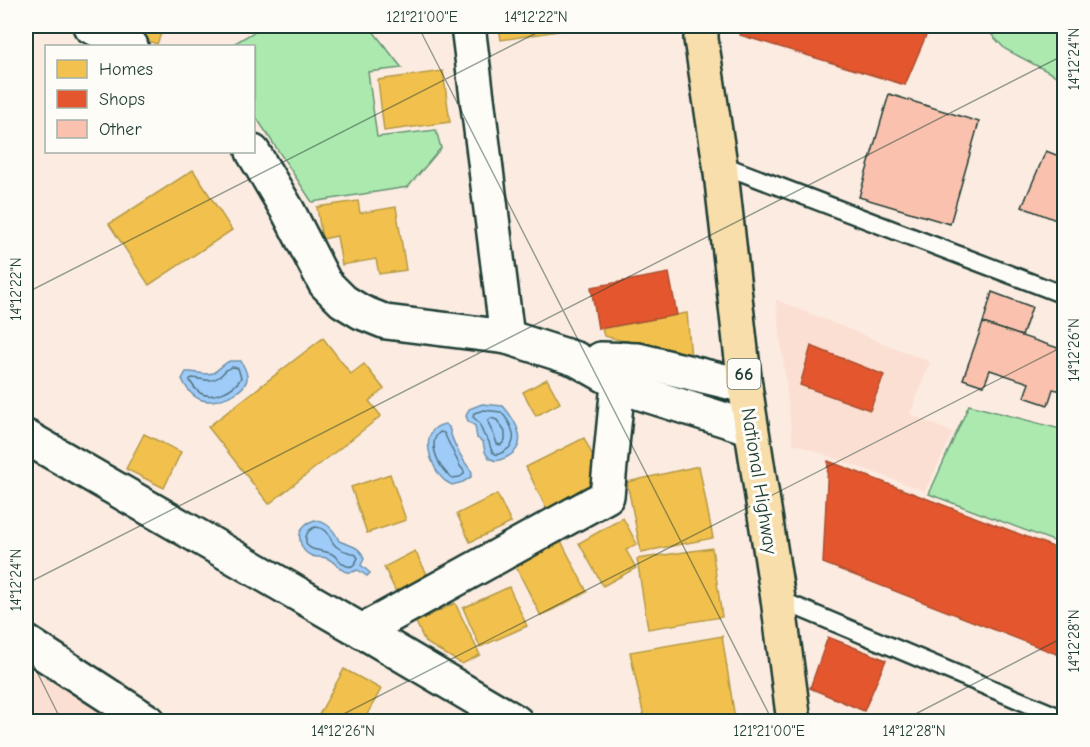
<svg xmlns="http://www.w3.org/2000/svg" width="1090" height="747" viewBox="0 0 1090 747" font-family="'Comic Neue',sans-serif">
  <style>
    .built { fill: #fbdfd2 }
    .green { fill: #ace9af; stroke: #669372; stroke-width: 1.5 }
    .water { fill: #9fcbf9; stroke: #6c92aa; stroke-width: 1.5 }
    .homes { fill: #f2c14e; stroke: #b39946; stroke-width: 1.5 }
    .shops { fill: #e4572e; stroke: #a94f30; stroke-width: 1.5 }
    .lines { fill: none; stroke-linecap: round; stroke-linejoin: round }
    .shore { stroke: #527683; stroke-width: 1.5 }
    .building { fill: #fac2ae; stroke: #1f3d34; stroke-width: 1.5 }
    .service-casing { stroke: #1f3d34; stroke-width: 21 }
    .minor-casing { stroke: #1f3d34; stroke-width: 38 }
    .tertiary-casing { stroke: #1f3d34; stroke-width: 38 }
    .primary-casing { stroke: #1f3d34; stroke-width: 38 }
    .service { stroke: #fdfcf7; stroke-width: 16 }
    .minor { stroke: #fdfcf7; stroke-width: 33 }
    .tertiary { stroke: #fdfcf7; stroke-width: 33 }
    .primary { stroke: #f8deab; stroke-width: 33 }
    .ticks { fill: none; stroke: #1f3d34; stroke-width: 1.5; stroke-opacity: 0.45 }
    .labels { text-anchor: middle; stroke-width: 6; stroke-linejoin: round; paint-order: stroke }
    .shield { fill: #fdfcf7; stroke: #62766e; stroke-width: 1.5 }
    .shield-label { font-size: 18px; font-weight: bold; fill: #1f3d34 }
    .street-label { font-size: 20px; fill: #1f3d34; stroke: #fdfcf7 }
    .neatline { fill: none; stroke: #1f3d34; stroke-width: 2 }
    .ticks-label { font-size: 15px; text-anchor: middle; fill: #1f3d34 }
  </style>
  <rect width="100%" height="100%" fill="#fcebe1"/>
  <filter id="ink" filterUnits="userSpaceOnUse"><feTurbulence type="fractalNoise" baseFrequency=".0167" numOctaves="2"/><feDisplacementMap in="SourceGraphic" scale="12" xChannelSelector="R" yChannelSelector="G"/><feConvolveMatrix kernelMatrix="1 2 1 2 8 2 1 2 1" color-interpolation-filters="sRGB"/></filter>
  <g filter="url(#ink)">
    <g class="built">
      <polygon points="776,300 930,362 910,414 953,433 925,491 793,443"/>
      <polygon points="26,667 117,721 26,721"/>
    </g>
    <g class="green">
      <polygon points="264,26 369,26 402,68 368,72 377,137 436,130 441,148 408,187 312,202 254,114 254,46 230,46"/>
      <polygon points="965,26 1064,26 1064,80 1005,49 990,33"/>
      <polygon points="969,405 1064,430 1064,545 929,494"/>
    </g>
    <g class="water">
      <path d="M230,361H241C244,367 248,373 247,379C244,394 214,404 202,400C192,397 186,388 182,379L186,372C195,371 206,376 213,373C219,370 222,364 230,361Z"/>
      <path d="M482,404L503,406C517,422 531,446 505,458C500,460 496,462 491,459C485,456 484,448 483,442L477,438L475,426L468,421L466,416L469,409Z"/>
      <path d="M445,424L449,427C452,442 462,460 472,472L471,477L463,482L452,485C449,483 446,482 444,480C430,467 417,429 445,424Z"/>
      <path d="M314,520C327,522 334,529 339,541C350,546 361,546 364,559L361,565L370,573L367,576L358,570C340,578 339,562 326,558C321,556 316,558 312,556C299,551 296,533 305,525C308,522 311,522 314,520Z"/>
    </g>
    <g class="homes">
      <polygon points="112,26 164,26 157,44 111,28"/>
      <polygon points="499,26 564,26 565,30 501,40"/>
      <polygon points="443,71 450,122 384,131 378,80"/>
      <polygon points="193,170 232,230 149,285 109,224"/>
      <polygon points="358,201 360,213 396,207 406,270 379,274 376,259 342,265 337,236 322,239 317,207"/>
      <polygon points="687,313 691,358 604,336 602,329"/>
      <polygon points="323,338 351,374 364,364 384,389 369,401 381,416 269,504 208,427"/>
      <polygon points="547,379 560,403 536,416 523,392"/>
      <polygon points="144,434 181,452 164,488 126,469"/>
      <polygon points="584,438 605,481 547,510 526,467"/>
      <polygon points="699,466 713,538 641,552 627,482"/>
      <polygon points="390,474 406,520 367,533 351,487"/>
      <polygon points="497,494 511,523 470,542 457,514"/>
      <polygon points="623,518 637,544 626,550 636,568 603,586 579,543"/>
      <polygon points="561,541 587,592 541,616 515,565"/>
      <polygon points="712,548 722,617 648,629 637,559"/>
      <polygon points="415,551 430,580 398,596 384,567"/>
      <polygon points="509,587 527,626 480,647 463,608"/>
      <polygon points="455,603 480,655 462,664 425,642 416,622"/>
      <polygon points="722,636 735,719 720,722 645,722 630,652"/>
      <polygon points="344,669 381,689 363,722 315,722"/>
    </g>
    <g class="shops">
      <polygon points="743,26 930,26 905,85 740,35"/>
      <polygon points="669,273 677,315 598,329 591,287"/>
      <polygon points="811,346 884,375 870,410 800,385"/>
      <polygon points="828,461 1064,551 1064,657 823,563"/>
      <polygon points="828,637 886,660 864,711 810,688"/>
    </g>
    <g class="lines">
      <g class="shore">
        <path d="M232,367L238,368L241,378C234,390 213,400 200,393C196,390 193,386 190,381V379L193,378C202,379 210,383 219,377C224,373 225,369 232,367Z"/>
        <path d="M484,410L501,412C511,423 522,443 503,452C499,454 497,456 494,453C489,450 491,444 488,440C484,433 486,440 483,433C479,423 481,424 473,417L474,413Z"/>
        <path d="M491,418L497,420L505,432V440L501,445L497,444C495,435 490,430 488,421Z"/>
        <path d="M440,432L444,433L460,466L464,471V474L460,477L452,478C440,470 426,443 440,432Z"/>
        <path d="M315,527C333,529 327,540 337,547C342,551 350,552 356,555L358,558C356,561 355,565 352,566C344,569 338,557 332,554C324,549 303,553 306,537C307,532 310,529 315,527Z"/>
      </g>
    </g>
    <g class="building">
      <polygon points="889,94 979,122 950,224 859,197"/>
      <polygon points="1046,151 1064,158 1064,223 1022,207"/>
      <polygon points="992,292 1032,307 1022,336 983,323"/>
      <polygon points="983,323 1064,350 1060,364 1064,365 1064,386 1063,391 1053,389 1048,405 1024,397 1029,383 990,370 984,386 963,379"/>
    </g>
    <g class="lines">
      <g class="service-casing">
        <g id="service">
          <polyline points="720,164 1064,295"/>
          <polyline points="778,599 1064,719"/>
        </g>
      </g>
      <g class="minor-casing">
        <g id="minor">
          <polyline points="90,26 131,46"/>
          <polyline points="468,26 507,337"/>
          <polyline points="253,152 288,211 325,283 343,301 361,312 386,322 507,337 576,359 631,390 751,428"/>
          <polyline points="601,359 638,360 745,386"/>
          <polyline points="26,437 362,631 516,722"/>
          <polyline points="362,631 607,496 618,384 624,359"/>
        </g>
      </g>
      <g class="tertiary-casing">
        <polyline id="tertiary" points="26,642 149,722"/>
      </g>
      <g class="primary-casing">
        <polyline id="primary" points="701,26 701,39 720,164 745,386 778,599 794,722"/>
      </g>
      <use href="#service" class="service"/>
      <use href="#minor" class="minor"/>
      <use href="#tertiary" class="tertiary"/>
      <use href="#primary" class="primary"/>
    </g>
  </g>
  <path class="ticks" d="M418,26L773,722M26,293L550,26M26,584L1064,55M26,650L62,722M328,722L1064,346M900,722L1064,637"/>
  <g class="labels">
    <rect class="shield" x="727.5" y="359" width="33" height="30" rx="4.5"/>
    <g class="shield-label">
      <text x="744" y="380">66</text>
    </g>
    <g class="street-label">
      <text transform="translate(760 481) rotate(81)" y="7">National Highway</text>
    </g>
  </g>
  <rect width="1090" height="747" fill="none" stroke="#fdfcf7" stroke-width="66"/>
  <rect x="45" y="45" width="210" height="108" fill="#fdfcf7" stroke="#a4b0a9" stroke-width="1.5"/>
  <rect x="57" y="60" width="30" height="18" fill="#f2c14e" stroke="#a4b0a9" stroke-width="1.5"/>
  <text x="99" y="75" font-size="18" fill="#1f3d34">Homes</text>
  <rect x="57" y="90" width="30" height="18" fill="#e4572e" stroke="#a4b0a9" stroke-width="1.5"/>
  <text x="99" y="105" font-size="18" fill="#1f3d34">Shops</text>
  <rect x="57" y="120" width="30" height="18" fill="#fac2ae" stroke="#a4b0a9" stroke-width="1.5"/>
  <text x="99" y="135" font-size="18" fill="#1f3d34">Other</text>
  <rect x="33" y="33" width="1024" height="681" class="neatline"/>
  <g class="ticks-label">
    <text x="422" y="22">121°21'00"E</text>
    <text x="536" y="22">14°12'22"N</text>
    <text transform="translate(1074 59) rotate(-90)" y="5">14°12'24"N</text>
    <text transform="translate(16 289) rotate(-90)" y="5">14°12'22"N</text>
    <text transform="translate(1074 350) rotate(-90)" y="5">14°12'26"N</text>
    <text transform="translate(16 580) rotate(-90)" y="5">14°12'24"N</text>
    <text transform="translate(1074 641) rotate(-90)" y="5">14°12'28"N</text>
    <text x="343" y="736">14°12'26"N</text>
    <text x="769" y="736">121°21'00"E</text>
    <text x="914" y="736">14°12'28"N</text>
  </g>
</svg>
